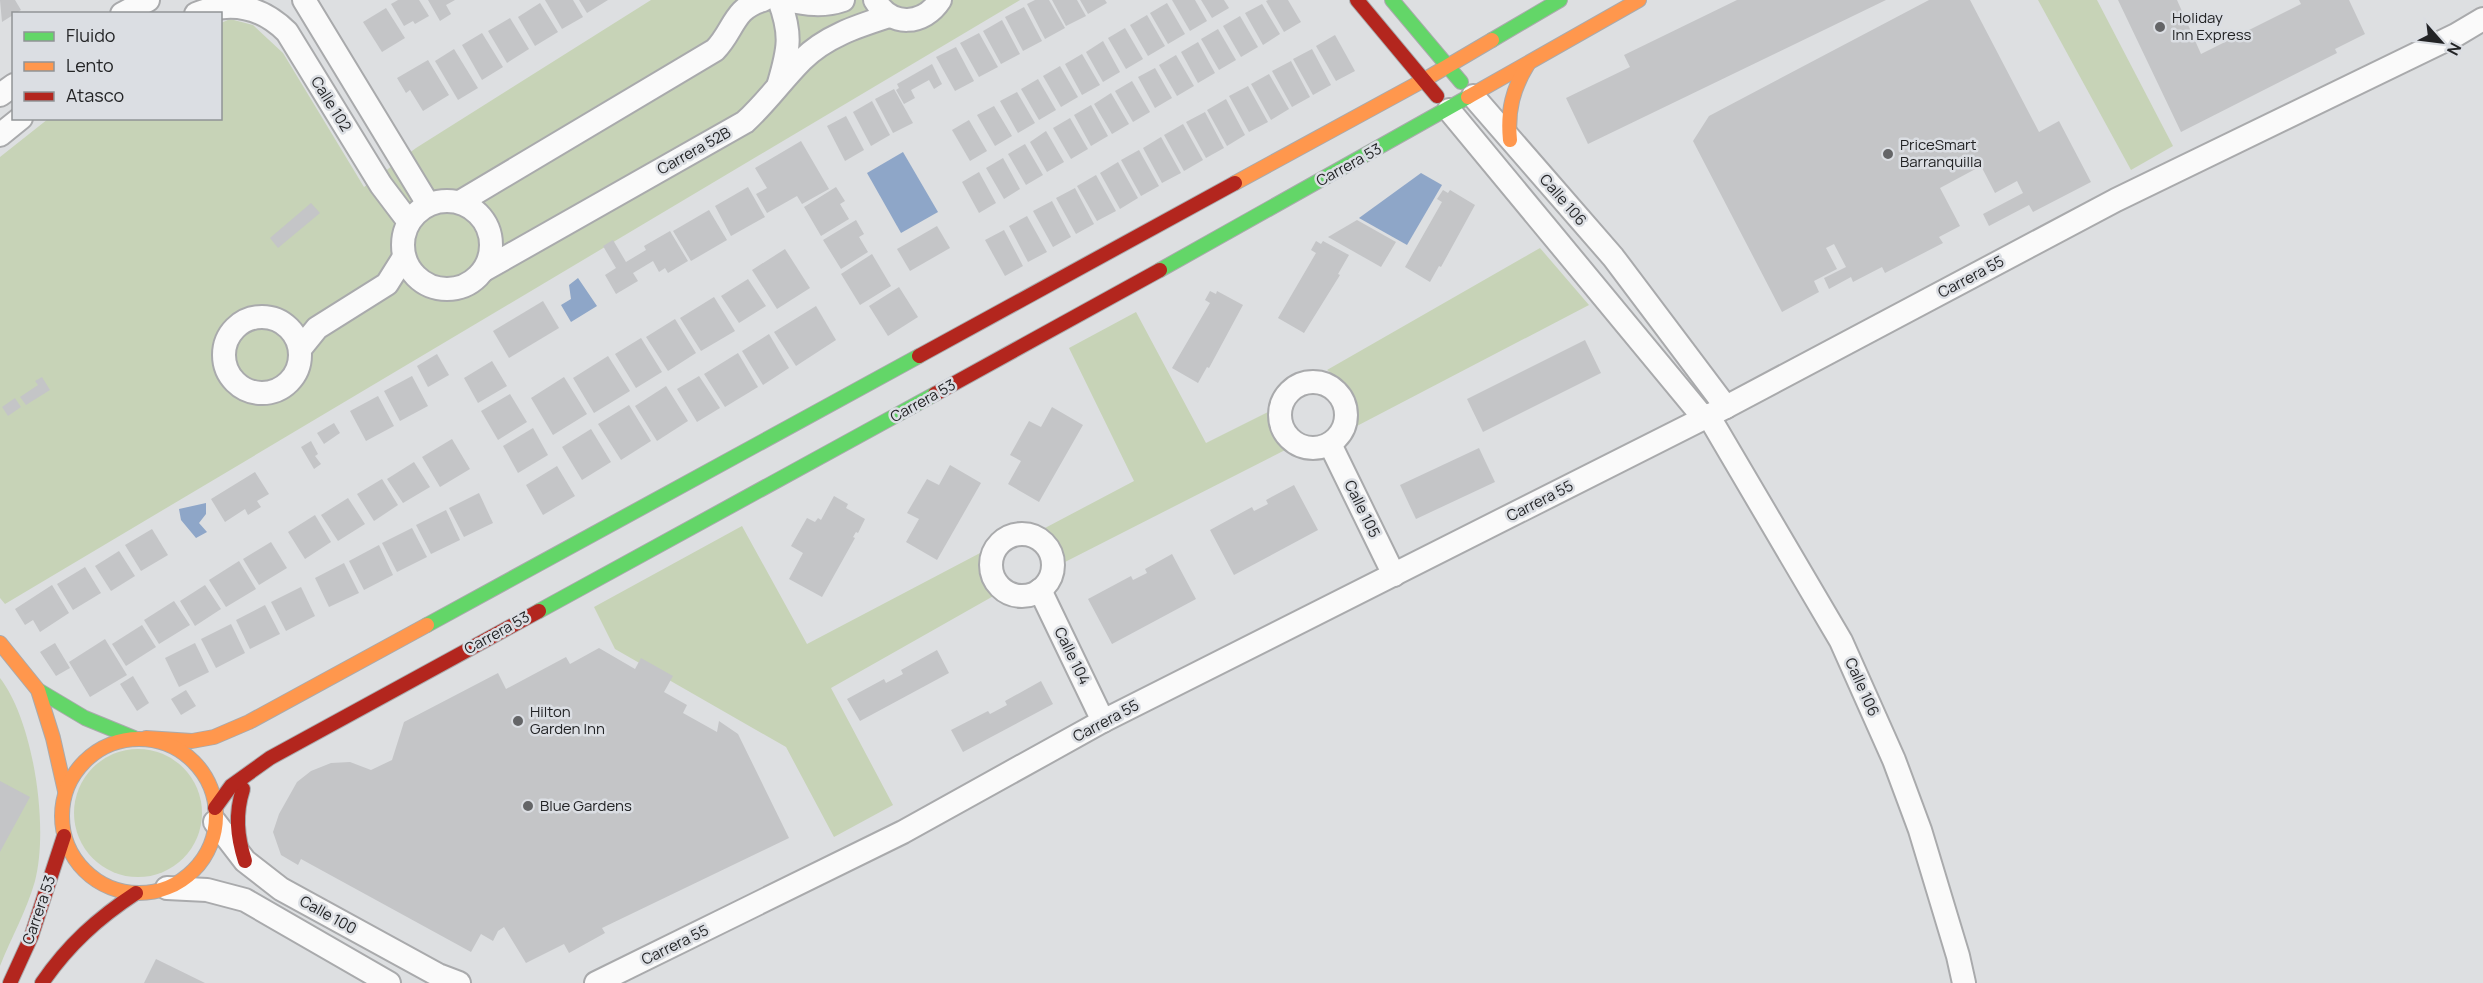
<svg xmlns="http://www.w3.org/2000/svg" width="2483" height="983" viewBox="0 0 2483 983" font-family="Manrope,sans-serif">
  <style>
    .green { fill: #c7d3b7 }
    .water { fill: #8ea6c8 }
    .building { fill: #c4c5c7 }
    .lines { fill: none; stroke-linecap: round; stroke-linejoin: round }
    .street-casing { stroke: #a9aaac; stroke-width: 26 }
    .fast-casing { stroke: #a9aaac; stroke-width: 16 }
    .slow-casing { stroke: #a9aaac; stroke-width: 16 }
    .jam-casing { stroke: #a9aaac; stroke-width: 16 }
    .street { stroke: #fafafa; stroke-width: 22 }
    .fast { stroke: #63d668; stroke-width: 14 }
    .slow { stroke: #ff974d; stroke-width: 14 }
    .jam { stroke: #b3261e; stroke-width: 14 }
    .poi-dot { fill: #646567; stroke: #dbdee3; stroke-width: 2 }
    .labels { text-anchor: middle; stroke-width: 5; stroke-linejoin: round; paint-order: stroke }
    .poi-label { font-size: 15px; fill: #232426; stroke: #dbdee3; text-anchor: start }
    .street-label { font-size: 15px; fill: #232426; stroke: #dbdee3 }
  </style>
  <rect width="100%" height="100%" fill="#dddfe1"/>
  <g class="green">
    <polygon points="651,0 1020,0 5,604 0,598 0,157 48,119 220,118 221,23 230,19 253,25 283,53 364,187 416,148"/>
    <polygon points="2038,0 2097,0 2173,146 2131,170"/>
    <path d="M1540,248L1589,305L1355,427C1361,396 1350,387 1327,370Z"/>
    <polygon points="1136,312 1206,443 1270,411 1272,431 1287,449 1065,562 1060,544 1045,528 1134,481 1069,348"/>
    <path d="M742,526L807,644L982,552C982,569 987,582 997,594L831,688L893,805L834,837L786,747L615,649L594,607Z"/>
    <path d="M0,678C34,722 49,828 35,881C27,910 11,938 0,966Z"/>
    <circle cx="138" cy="813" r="64"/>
  </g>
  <g class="water">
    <polygon points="903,152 938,212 901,233 867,173"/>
    <polygon points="1421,173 1442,185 1407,245 1359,218"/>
    <polygon points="578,278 597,306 571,322 561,305 571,299 569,285"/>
    <polygon points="206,503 206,514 199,523 207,532 196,538 181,520 179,509"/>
  </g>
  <g class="building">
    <polygon points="0,0 15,0 21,10 2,22"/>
    <polygon points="398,0 419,0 429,16 415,24 413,21 404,26 391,4"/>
    <polygon points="428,0 455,0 446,5 451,14 440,21"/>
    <polygon points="545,0 573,0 583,17 562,29"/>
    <polygon points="579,0 608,0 587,13"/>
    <polygon points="1035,0 1049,0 1065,28 1045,39 1027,4"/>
    <polygon points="1052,0 1077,0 1086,16 1066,26"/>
    <polygon points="1080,0 1105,0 1107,3 1088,14"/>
    <polygon points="1172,0 1195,0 1207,21 1190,31"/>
    <polygon points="1201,0 1224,0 1229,8 1212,18"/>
    <polygon points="1268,0 1288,0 1301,22 1284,32 1266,1"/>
    <polygon points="1737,0 1886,0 1588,144 1566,98 1630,67 1624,55"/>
    <polygon points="1929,0 1970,0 2039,132 2059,121 2091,182 2033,212 2029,205 1989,226 1983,214 2023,193 2017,181 1995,193 1981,166 1940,188 1960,226 1939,237 1943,243 1885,273 1882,267 1853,282 1851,277 1829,289 1824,278 1846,267 1834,244 1826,248 1837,269 1814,281 1819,292 1782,312 1693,141 1709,116"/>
    <polygon points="2118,0 2177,0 2201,54 2301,4 2299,0 2349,0 2365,34 2335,49 2337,53 2181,132"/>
    <polygon points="540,3 558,32 535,46 518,17"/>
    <polygon points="1167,3 1185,34 1168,44 1150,13"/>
    <polygon points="1262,4 1280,34 1263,45 1245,13"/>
    <polygon points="1024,7 1042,41 1023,51 1005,17"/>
    <polygon points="386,8 405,38 382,52 363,22"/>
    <polygon points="1147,15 1165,46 1148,56 1130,25"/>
    <polygon points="1240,16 1258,47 1241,57 1223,26"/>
    <polygon points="510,18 529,49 507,63 488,31"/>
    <polygon points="1002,20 1020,54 1001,64 983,31"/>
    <polygon points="1125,28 1143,59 1126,69 1108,38"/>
    <polygon points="1218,29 1236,60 1219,70 1201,39"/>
    <polygon points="482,33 503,67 482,80 462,45"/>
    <polygon points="979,33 998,67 979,77 960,43"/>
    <polygon points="1335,35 1355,71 1336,81 1316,46"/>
    <polygon points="1103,41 1120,72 1103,82 1086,52"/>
    <polygon points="1198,42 1215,73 1198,83 1181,52"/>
    <polygon points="956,47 974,81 955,91 936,57"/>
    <polygon points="454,49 478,88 458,100 435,61"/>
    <polygon points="1312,49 1331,85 1313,95 1293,59"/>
    <polygon points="1082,54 1100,85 1082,95 1065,64"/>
    <polygon points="1176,55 1194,86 1177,96 1159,65"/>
    <polygon points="428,60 449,95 423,111 410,90 406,93 397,78"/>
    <polygon points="1291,61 1310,97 1292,107 1272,71"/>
    <polygon points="932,64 942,84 934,89 929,80 911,90 915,98 904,104 896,90 899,88 897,84"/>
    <polygon points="1060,66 1078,97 1061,107 1043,76"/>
    <polygon points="1155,68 1172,98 1155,108 1138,77"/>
    <polygon points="1269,74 1289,109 1271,120 1251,84"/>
    <polygon points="1038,79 1056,110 1039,120 1021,89"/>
    <polygon points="1132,81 1150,112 1133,122 1115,91"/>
    <polygon points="1248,86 1268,122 1249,132 1229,96"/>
    <polygon points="894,89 913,123 893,133 875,99"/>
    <polygon points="1017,92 1035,123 1018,133 1000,101"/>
    <polygon points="1111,93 1129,124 1112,134 1094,104"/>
    <polygon points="1226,99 1245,135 1227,146 1207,110"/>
    <polygon points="872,101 890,135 871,146 853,112"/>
    <polygon points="1091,105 1108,136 1091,146 1074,115"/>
    <polygon points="994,106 1012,136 995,146 977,115"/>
    <polygon points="1205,112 1224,148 1206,158 1186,122"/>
    <polygon points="846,116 864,150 845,161 827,126"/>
    <polygon points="1070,118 1088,149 1071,159 1053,128"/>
    <polygon points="969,120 987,151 970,161 952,130"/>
    <polygon points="1183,124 1203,160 1184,171 1164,135"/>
    <polygon points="1046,131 1064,162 1047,172 1030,142"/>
    <polygon points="1161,137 1181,173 1162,183 1143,148"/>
    <polygon points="801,141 829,189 802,204 797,196 767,213 756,194 767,188 755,168"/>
    <polygon points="1025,144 1043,175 1026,185 1008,154"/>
    <polygon points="1139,150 1159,186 1141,196 1121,160"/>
    <polygon points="1003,158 1020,189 1004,199 986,168"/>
    <polygon points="1118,162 1138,198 1120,209 1100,173"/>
    <polygon points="979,172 996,203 979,213 962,182"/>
    <polygon points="1096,175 1116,211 1097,221 1077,186"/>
    <polygon points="748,187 765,217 731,236 715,206"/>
    <polygon points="836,187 845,201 840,204 849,219 821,236 804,207"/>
    <polygon points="1075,188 1094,224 1076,234 1056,198"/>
    <polygon points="1443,190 1448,193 1450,190 1475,205 1441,267 1439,266 1430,282 1405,267 1442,202 1437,199"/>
    <polygon points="1052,201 1071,237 1053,247 1033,211"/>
    <polygon points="311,203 320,213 278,248 270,238"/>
    <polygon points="709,210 727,240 691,261 673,231"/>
    <polygon points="1027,216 1047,252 1028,262 1009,226"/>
    <polygon points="856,220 864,234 859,237 868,252 841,269 823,240"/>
    <polygon points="1357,220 1396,242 1381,267 1328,237"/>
    <polygon points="937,226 950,248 910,271 897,249"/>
    <polygon points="1004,230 1023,266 1005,276 985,240"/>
    <polygon points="670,231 688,261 668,273 665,268 659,272 653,261 633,273 638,281 616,294 605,275 616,268 603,246 613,240 626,262 646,250 644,246"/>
    <polygon points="1316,241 1321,244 1323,241 1349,255 1338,274 1340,275 1304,333 1278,318 1316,253 1311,250"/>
    <polygon points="785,249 810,288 777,309 752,270"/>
    <polygon points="872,254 891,286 860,305 841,274"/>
    <polygon points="748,279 766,306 739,323 721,296"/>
    <polygon points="899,287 918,317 888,336 869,306"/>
    <polygon points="1210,291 1216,294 1217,291 1243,305 1209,368 1207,367 1198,383 1172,368 1210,303 1205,300"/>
    <polygon points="714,297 735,331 701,351 680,318"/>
    <polygon points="543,301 559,328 509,358 493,331"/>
    <polygon points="816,306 836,340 796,366 774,332"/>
    <polygon points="675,319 696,353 668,371 646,337"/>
    <polygon points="769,334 789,368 763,385 742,351"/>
    <polygon points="641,338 662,372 636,388 615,354"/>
    <polygon points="1585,340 1601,373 1483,432 1467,399"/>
    <polygon points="738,353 758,387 725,407 704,374"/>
    <polygon points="437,354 449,375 428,387 417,366"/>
    <polygon points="608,356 630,391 594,413 573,378"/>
    <polygon points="492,361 507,386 478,403 464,378"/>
    <polygon points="412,376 428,406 400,421 384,391"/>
    <polygon points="699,376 720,408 697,422 677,389"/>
    <polygon points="42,377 50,390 26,405 20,397 38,385 35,381"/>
    <polygon points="564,377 587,414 553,435 531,398"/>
    <polygon points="666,386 688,421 657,441 635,406"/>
    <polygon points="510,394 527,422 498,440 481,411"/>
    <polygon points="378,396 394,426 366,441 350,411"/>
    <polygon points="15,398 21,407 8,416 2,407"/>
    <polygon points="629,405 651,441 621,460 598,424"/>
    <polygon points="1052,407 1083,425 1039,502 1008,484 1021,461 1010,455 1029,421 1041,427"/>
    <polygon points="334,423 340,433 324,444 317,433"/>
    <polygon points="533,428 548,455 518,473 503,446"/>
    <polygon points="591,429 611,462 582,480 562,447"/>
    <polygon points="452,439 470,469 440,487 422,457"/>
    <polygon points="311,441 318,454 315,456 321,464 314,469 301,447"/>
    <polygon points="1479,448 1495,482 1416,519 1400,485"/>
    <polygon points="414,462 430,487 403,503 387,479"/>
    <polygon points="950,465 981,483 937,560 906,542 919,519 907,513 927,479 939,485"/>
    <polygon points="557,466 575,496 543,515 526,485"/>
    <polygon points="255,472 269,494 257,501 261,507 248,515 245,509 225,522 211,499"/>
    <polygon points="382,479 398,505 374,521 357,494"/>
    <polygon points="1294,485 1318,530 1234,575 1210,530 1252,507 1254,511 1268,504 1266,500"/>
    <polygon points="479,493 493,523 464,537 449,508"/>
    <polygon points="834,496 848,504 846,508 865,519 858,533 856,532 853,537 855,538 822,597 789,579 803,553 791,546 807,518 815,522 818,518 821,520"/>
    <polygon points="348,498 365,524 338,541 321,515"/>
    <polygon points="446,510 460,540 431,554 416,525"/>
    <polygon points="315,515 331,542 305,559 288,532"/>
    <polygon points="412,528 427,557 397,572 382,543"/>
    <polygon points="152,529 168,555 141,571 125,545"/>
    <polygon points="271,542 287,568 259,585 243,559"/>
    <polygon points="379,545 393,575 364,590 349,561"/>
    <polygon points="119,551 135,576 111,591 95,566"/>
    <polygon points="1172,554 1196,599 1112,644 1088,599 1131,576 1133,580 1147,573 1145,569"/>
    <polygon points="239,561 256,589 226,607 209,580"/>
    <polygon points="344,563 359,593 329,607 315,578"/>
    <polygon points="85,567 101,593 73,610 57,584"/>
    <polygon points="52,585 69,613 40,632 33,620 25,625 15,609"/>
    <polygon points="205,585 221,609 195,626 180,601"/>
    <polygon points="301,587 315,616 286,631 271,602"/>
    <polygon points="174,601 190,625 159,644 144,620"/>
    <polygon points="265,605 280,634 250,649 236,620"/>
    <polygon points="231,624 245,653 216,668 201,639"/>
    <polygon points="142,625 156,647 126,666 112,644"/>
    <polygon points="105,639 127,675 90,697 69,662"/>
    <polygon points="55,643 70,668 56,676 40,652"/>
    <polygon points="195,643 209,672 179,687 165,658"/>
    <polygon points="599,648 635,669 641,658 673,676 664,692 687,705 683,713 717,732 719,721 738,734 789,838 602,928 605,933 569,953 564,944 526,963 504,927 498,931 493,941 481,934 471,952 301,859 298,865 281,855 273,832 279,814 297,782 311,771 331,763 350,762 371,770 392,760 404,722 498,673 506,689 566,657 570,664"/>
    <polygon points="937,650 949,673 860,721 847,699 884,679 886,683 903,674 901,670"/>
    <polygon points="133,676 149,703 137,711 120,684"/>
    <polygon points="1041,681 1053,704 963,752 951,730 988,711 990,714 1007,705 1005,701"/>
    <polygon points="186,690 196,706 181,715 171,699"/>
    <polygon points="0,781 30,797 0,852"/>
    <polygon points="156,959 205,983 144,983"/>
  </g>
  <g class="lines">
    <g class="street-casing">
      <g id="street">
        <polyline points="304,0 428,204"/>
        <path d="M786,0C806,4 823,7 843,0"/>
        <path d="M875,0C891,28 924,25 940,0"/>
        <polyline points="122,14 148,0"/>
        <path d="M196,14C230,0 261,6 287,32L381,185L409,222"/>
        <path d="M779,83C789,49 792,34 779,0"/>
        <polyline points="0,95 14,85"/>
        <polyline points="1473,96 1613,257 1726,407"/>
        <polyline points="1449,110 1703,417"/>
        <polyline points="0,135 21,118"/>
        <circle cx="447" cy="245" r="44"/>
        <path d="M460,202L715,50C734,31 733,8 763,0"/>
        <path d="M484,270L745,122C766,103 782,80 802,60C826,36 858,26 889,16"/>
        <circle cx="262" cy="355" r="38"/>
        <polyline points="300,349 317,328 387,284 404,257"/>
        <circle cx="1313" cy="415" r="33"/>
        <polyline points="1708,415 1841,641 1894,760 1920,830 1958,956 1964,983"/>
        <polyline points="1330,444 1394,575"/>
        <circle cx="1022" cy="565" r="31"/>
        <polyline points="1040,590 1103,721"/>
        <polyline points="215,822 245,861 281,889 438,975 459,983"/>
        <polyline points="167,888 207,890 245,900 389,983"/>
        <polyline points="596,983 903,832 1103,721 1726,407 2116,200 2456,35 2483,19"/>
      </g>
    </g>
    <g class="fast-casing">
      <g id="fast">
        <polyline points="1392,0 1461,82"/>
        <polyline points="1492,40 1560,0"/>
        <polyline points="1160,270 1468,97"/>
        <polyline points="539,611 935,394"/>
        <polyline points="427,625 919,356"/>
        <polyline points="38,690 85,718 134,738"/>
      </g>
    </g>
    <g class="slow-casing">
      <g id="slow">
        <polyline points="1468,97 1639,0"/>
        <path d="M1510,140C1507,111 1513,88 1528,64"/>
        <polyline points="1235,183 1424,80 1492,40"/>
        <polyline points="0,643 38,690 53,738 65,791"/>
        <polyline points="146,738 192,741 214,737 249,722 427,625"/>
        <circle cx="139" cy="816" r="77"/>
      </g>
    </g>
    <g class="jam-casing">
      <g id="jam">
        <polyline points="1357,0 1437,96"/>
        <polyline points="919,356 1235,183"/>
        <polyline points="935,394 1160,270"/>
        <path d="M243,789C235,814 237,836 245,861"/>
        <polyline points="215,808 231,786 270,758 539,611"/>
        <polyline points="10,983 31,937 64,836"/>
        <path d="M42,983C68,945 98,918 136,893"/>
      </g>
    </g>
    <use href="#street" class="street"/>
    <use href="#fast" class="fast"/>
    <use href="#slow" class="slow"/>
    <use href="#jam" class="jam"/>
  </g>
  <g class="poi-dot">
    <circle cx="2160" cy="27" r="6"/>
    <circle cx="1888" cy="154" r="6"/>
    <circle cx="518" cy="721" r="6"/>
    <circle cx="528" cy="806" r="6"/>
  </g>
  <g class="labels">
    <g class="poi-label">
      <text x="2172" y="23">Holiday<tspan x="2172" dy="17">Inn Express</tspan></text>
      <text x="1900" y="150">PriceSmart<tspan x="1900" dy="17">Barranquilla</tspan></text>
      <text x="530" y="717">Hilton<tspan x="530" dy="17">Garden Inn</tspan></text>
      <text x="540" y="811">Blue Gardens</text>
    </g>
    <g class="street-label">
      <text transform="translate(331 104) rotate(58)" y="5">Calle 102</text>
      <text transform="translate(694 151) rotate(-29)" y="5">Carrera 52B</text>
      <text transform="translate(1349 165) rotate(-29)" y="5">Carrera 53</text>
      <text transform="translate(1563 200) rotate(49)" y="5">Calle 106</text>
      <text transform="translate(1971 277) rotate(-28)" y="5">Carrera 55</text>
      <text transform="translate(923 401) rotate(-29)" y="5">Carrera 53</text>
      <text transform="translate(1540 501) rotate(-27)" y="5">Carrera 55</text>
      <text transform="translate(1362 509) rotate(64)" y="5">Calle 105</text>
      <text transform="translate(497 633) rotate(-29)" y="5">Carrera 53</text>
      <text transform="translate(1072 656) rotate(64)" y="5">Calle 104</text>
      <text transform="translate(1862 687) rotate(66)" y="5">Calle 106</text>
      <text transform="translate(1106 721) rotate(-28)" y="5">Carrera 55</text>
      <text transform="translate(39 910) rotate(-71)" y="5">Carrera 53</text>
      <text transform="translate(328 915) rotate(29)" y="5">Calle 100</text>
      <text transform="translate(675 945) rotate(-26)" y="5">Carrera 55</text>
    </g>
  </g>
  <rect x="12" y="12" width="210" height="108" fill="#dbdee3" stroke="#919497" stroke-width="1.5"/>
  <rect x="24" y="32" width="30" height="9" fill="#63d668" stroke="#919497" stroke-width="1.5"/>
  <text x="66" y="42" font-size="18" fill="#232426">Fluido</text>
  <rect x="24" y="62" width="30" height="9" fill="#ff974d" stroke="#919497" stroke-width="1.5"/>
  <text x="66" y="72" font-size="18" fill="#232426">Lento</text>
  <rect x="24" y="92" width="30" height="9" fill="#b3261e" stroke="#919497" stroke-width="1.5"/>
  <text x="66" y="102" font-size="18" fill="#232426">Atasco</text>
  <g transform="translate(2441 42) rotate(118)" stroke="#dbdee3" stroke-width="4.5" paint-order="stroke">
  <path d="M0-4.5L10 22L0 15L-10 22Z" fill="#232426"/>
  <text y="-9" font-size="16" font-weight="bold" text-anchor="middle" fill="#232426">N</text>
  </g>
</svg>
